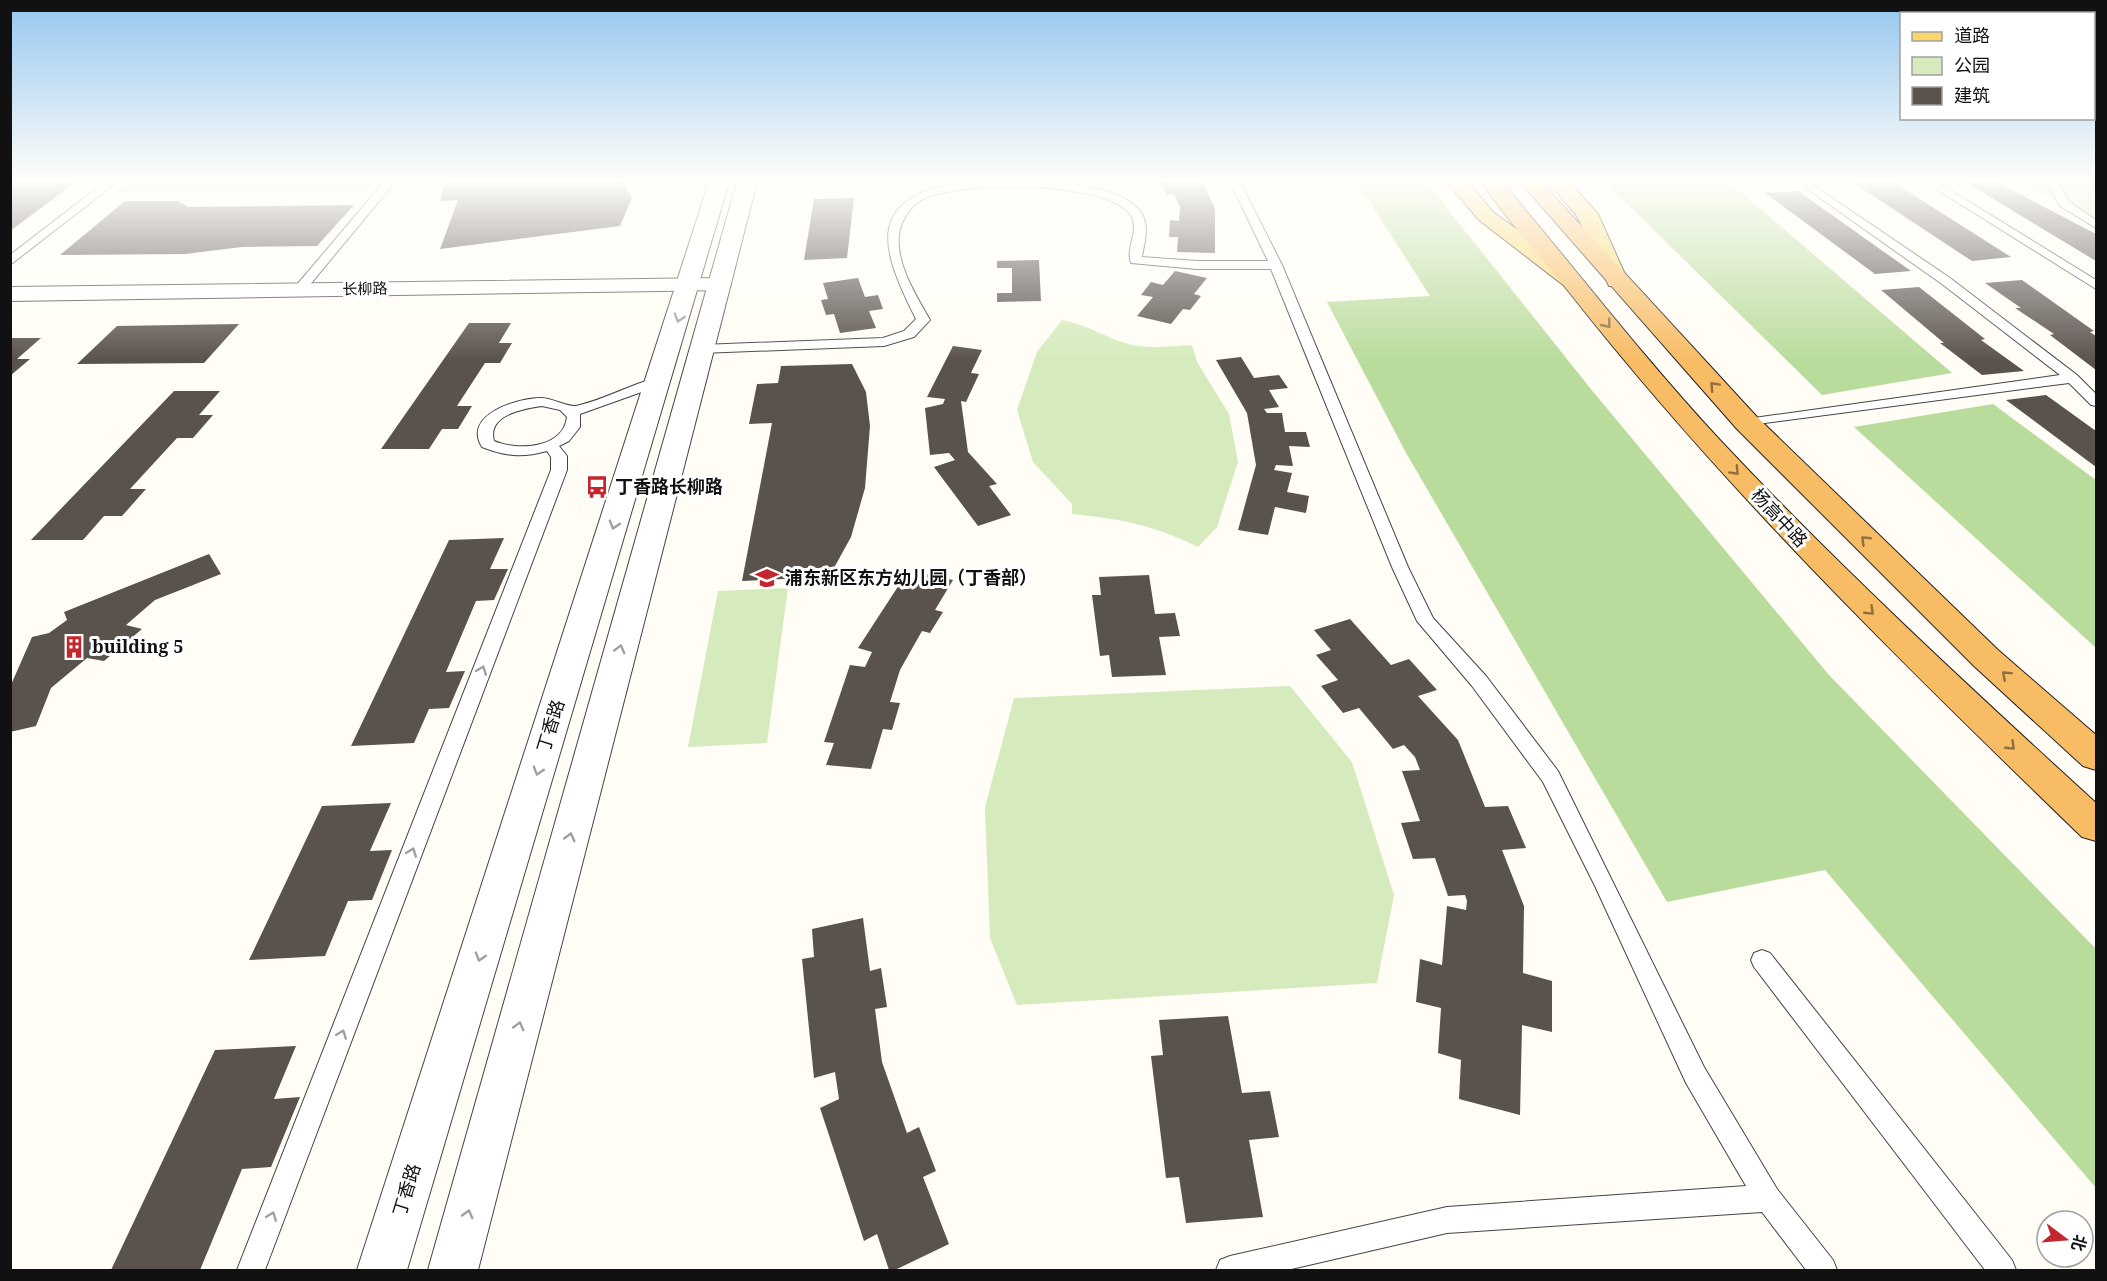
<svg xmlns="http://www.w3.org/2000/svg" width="2107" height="1281" viewBox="0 0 2107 1281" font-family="'Noto Serif','Noto Sans SC',serif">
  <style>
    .green { fill: #d5ebbd }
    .forest { fill: #b9dc9c }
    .building { fill: #5a524d }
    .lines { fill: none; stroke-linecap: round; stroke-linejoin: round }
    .service-casing { stroke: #444; stroke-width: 2 }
    .minor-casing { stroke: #444; stroke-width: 2 }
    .tertiary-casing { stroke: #444; stroke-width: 2 }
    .primary-casing { stroke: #222; stroke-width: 2 }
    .trunk-casing { stroke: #222; stroke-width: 2 }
    .service { fill: #fff; fill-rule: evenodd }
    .minor { fill: #fff; fill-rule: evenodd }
    .tertiary { fill: #fff; fill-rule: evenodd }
    .primary { fill: #f9d66b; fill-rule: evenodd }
    .trunk { fill: #f7bc64; fill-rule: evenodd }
    .oneway { stroke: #a0a0a0 }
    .oneway2 { stroke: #906f3f }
    .labels { text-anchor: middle; stroke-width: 6; stroke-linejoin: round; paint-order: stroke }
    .far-street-label { font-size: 15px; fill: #111; stroke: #fff }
    .poi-label { font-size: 18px; font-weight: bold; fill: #111; stroke: #fff; text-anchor: start }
    .street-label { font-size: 18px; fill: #111; stroke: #fff }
  </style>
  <rect width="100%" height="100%" fill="#fffdf5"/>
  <g class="green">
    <polygon points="129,182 372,182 364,191 114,194"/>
    <polygon points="2022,182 2096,182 2096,225"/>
    <path d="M1062,320C1087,324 1107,339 1132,345C1151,349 1173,346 1192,345L1197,362L1229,414L1238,462L1217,527L1198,547C1153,525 1122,519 1072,514V504L1033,462L1017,410L1037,352Z"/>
    <polygon points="788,588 767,743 688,747 718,591"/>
    <polygon points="1290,686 1352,762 1394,895 1377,983 1017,1005 990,938 985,807 1014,698"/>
  </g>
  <g class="forest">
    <polygon points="1357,182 1426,182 1590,388 1829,675 2096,949 2096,1188 1825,870 1667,902 1405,451 1327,302 1430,296"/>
    <polygon points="1605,182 1729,182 1952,373 1822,395"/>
    <polygon points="1993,404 2096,480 2096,648 1854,427"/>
  </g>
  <g class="building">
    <polygon points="10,182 76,182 10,231"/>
    <polygon points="445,182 622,182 632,198 620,226 440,249 458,200 440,201"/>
    <polygon points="1161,182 1203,182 1215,209 1215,253 1177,252 1178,237 1169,237 1170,220 1179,221 1180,207 1174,194 1166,195"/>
    <polygon points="1852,182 1893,182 2011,257 1972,261"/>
    <polygon points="1965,182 1997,182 2096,234 2096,261"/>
    <polygon points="1798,191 1911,271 1875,274 1765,193"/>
    <polygon points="854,198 847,258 804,260 814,199"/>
    <polygon points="125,201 178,201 188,207 354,205 317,246 242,247 185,254 60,255"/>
    <polygon points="1039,260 1041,301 997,302 997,293 1012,293 1012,268 997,268 997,261"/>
    <polygon points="1175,271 1207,278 1194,294 1201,296 1190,310 1183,309 1171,324 1137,316 1153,297 1141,295 1151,282 1163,285"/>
    <polygon points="858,278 865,297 878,295 883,309 869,311 876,328 840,333 834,314 826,315 821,300 828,299 823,283"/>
    <polygon points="2022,280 2094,331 2090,332 2096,336 2096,370 2050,335 2054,334 2015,308 2021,308 1985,283"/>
    <polygon points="1919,287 1985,339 1981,340 2024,371 1982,375 1940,343 1944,343 1881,290"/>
    <polygon points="469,323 511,323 499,343 512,343 500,363 485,363 457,406 472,406 458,429 442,429 429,449 381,449"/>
    <polygon points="239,324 204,363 77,364 117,326"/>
    <polygon points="10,338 41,338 17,359 30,359 10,376"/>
    <polygon points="953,346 982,350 971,373 979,374 966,402 961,401 968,452 997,484 989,486 1011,515 978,526 934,467 955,460 949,453 930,455 925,408 943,404 945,399 927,397"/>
    <polygon points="1241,357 1254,378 1279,375 1288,388 1269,390 1279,407 1264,409 1267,413 1282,413 1285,432 1306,432 1310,447 1289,446 1293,466 1276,465 1274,470 1292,473 1287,492 1309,496 1306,513 1275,507 1268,535 1238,530 1256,465 1247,413 1216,360"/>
    <polygon points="852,364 866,392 870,426 865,488 851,537 829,577 742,581 772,423 749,424 757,384 778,383 781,366"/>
    <polygon points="174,391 220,391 199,415 213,415 193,438 177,438 130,489 146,489 122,516 104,516 83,540 31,540"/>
    <polygon points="2046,395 2096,431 2096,467 2006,400"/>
    <polygon points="504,538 490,569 508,569 494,600 476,601 446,672 465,671 449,708 429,709 414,743 351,746 449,540"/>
    <polygon points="209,554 221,574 155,600 126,625 142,629 104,661 87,658 51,688 36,726 10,732 10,687 32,637 49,633 67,620 64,612"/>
    <polygon points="917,572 953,580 935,610 943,612 930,633 922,631 900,670 890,702 900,703 892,730 883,729 871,769 826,765 834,743 824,742 850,665 865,667 872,652 858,648 899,585 907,587"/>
    <polygon points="1149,575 1155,614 1175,613 1180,636 1159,637 1166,675 1112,677 1109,655 1100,656 1092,595 1101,595 1099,577"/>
    <polygon points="1350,619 1391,665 1409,659 1437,690 1418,696 1458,740 1485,807 1508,806 1526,848 1502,850 1524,906 1523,973 1552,981 1552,1032 1522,1025 1520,1115 1459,1099 1461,1060 1438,1053 1441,1008 1416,1002 1420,959 1442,965 1447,906 1466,910 1467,901 1465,895 1448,896 1435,858 1413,859 1401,823 1420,821 1402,771 1420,770 1415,757 1404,745 1393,749 1359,708 1343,713 1321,686 1338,680 1316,655 1331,650 1314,630"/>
    <polygon points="391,803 370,851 392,850 372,900 348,901 325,956 249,960 322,806"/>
    <polygon points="863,918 870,971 881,968 887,1007 875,1009 882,1062 907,1133 919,1127 936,1171 923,1177 949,1244 895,1270 889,1270 877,1234 864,1241 820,1108 839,1099 835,1072 814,1078 802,959 814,957 812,929"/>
    <polygon points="1228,1016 1242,1093 1270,1091 1279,1137 1249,1140 1263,1217 1186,1223 1179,1177 1166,1178 1151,1056 1163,1055 1159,1020"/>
    <polygon points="296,1046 274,1099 300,1097 271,1167 242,1169 200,1270 111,1270 215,1050"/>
  </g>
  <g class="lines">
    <g class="service-casing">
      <g id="service">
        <polygon points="105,182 117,182 10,265 10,255"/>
        <polygon points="384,182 395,182 303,293 295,293 295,287"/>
        <path d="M963,182C1003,182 1123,174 1143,216C1149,229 1144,244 1142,257L1197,261H1268L1230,182H1240L1282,265L1408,567L1433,618L1486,676L1558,771L1704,1067L1777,1189L1833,1260L1837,1270H1806L1762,1212L1447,1233L1287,1270H1216L1220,1260L1230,1256L1447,1207L1746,1186L1686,1083L1595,886L1543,782L1472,686L1417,621L1392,567L1271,269H1197L1131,263C1125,248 1141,229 1130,214C1104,180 960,181 923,199C911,205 900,222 899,235C896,265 916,295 930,320L914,337L884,346L701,353L694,349L701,345L883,338L904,331L916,319C880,248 864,197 963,182Z"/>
        <polygon points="1925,182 1937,182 2096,280 2096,289"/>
        <polygon points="2047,182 2057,182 2069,202 2096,220 2096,228 2060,206"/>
        <polygon points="1810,183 1950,278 2077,375 2096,394 2096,406 2091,405 2069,383 1742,426 1740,423 1747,419 2060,375 1942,284 1806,188 1806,184"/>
        <path d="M659,377L666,381L664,384L580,414V427L569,441L559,446L567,456V470L265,1270H237L551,470V457L547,451C522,458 505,456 482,447C462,415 517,398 541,398C552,398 567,407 576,406C604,400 631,384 659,377ZM542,406L560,410L567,417C563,449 517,451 494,441C487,415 522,409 542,406Z"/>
        <polygon points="1762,950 1770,953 2012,1260 2016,1270 1985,1270 1754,967 1751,960 1754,953"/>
      </g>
    </g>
    <g class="minor-casing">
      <polygon id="minor" points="719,278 727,280 731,285 727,290 10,301 10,287"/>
    </g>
    <g class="tertiary-casing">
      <g id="tertiary">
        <polygon points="709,182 729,182 407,1270 357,1270"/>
        <polygon points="737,182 757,182 478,1270 428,1270"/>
      </g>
    </g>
    <g class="primary-casing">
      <g id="primary">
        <polygon points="1447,182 1468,182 1493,212 1578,274 1581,279 1578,284 1562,284 1479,220"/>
        <polygon points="1548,182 1569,182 1598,214 1628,281 1625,286 1609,286 1577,216"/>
      </g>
    </g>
    <g class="trunk-casing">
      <g id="trunk">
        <path d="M1481,182H1502C1574,267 1642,356 1718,438C1838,566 1967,685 2096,803V841L2082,837C1902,663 1724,489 1569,292C1540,256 1507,220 1481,182Z"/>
        <polygon points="1520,182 1541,182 1757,417 1998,650 2096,735 2096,770 2083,766 1974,666 1737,429"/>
      </g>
    </g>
    <use href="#service" class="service"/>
    <use href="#minor" class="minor"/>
    <use href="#tertiary" class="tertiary"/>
    <use href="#primary" class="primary"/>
    <use href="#trunk" class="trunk"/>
  </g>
  <defs><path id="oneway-chevron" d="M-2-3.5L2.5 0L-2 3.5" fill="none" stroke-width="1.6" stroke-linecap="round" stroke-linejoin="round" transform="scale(1.5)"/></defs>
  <g class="oneway">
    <use href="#oneway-chevron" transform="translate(679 318) rotate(107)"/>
    <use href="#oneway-chevron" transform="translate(614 525) rotate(107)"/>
    <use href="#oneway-chevron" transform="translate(620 649) rotate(-75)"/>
    <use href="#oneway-chevron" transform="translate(482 670) rotate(-69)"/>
    <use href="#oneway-chevron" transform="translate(538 771) rotate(107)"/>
    <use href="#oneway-chevron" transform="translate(570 837) rotate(-75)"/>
    <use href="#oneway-chevron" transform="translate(412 852) rotate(-69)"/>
    <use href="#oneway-chevron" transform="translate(480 957) rotate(107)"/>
    <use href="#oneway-chevron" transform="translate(519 1026) rotate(-75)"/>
    <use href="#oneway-chevron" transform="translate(342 1034) rotate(-69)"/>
    <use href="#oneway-chevron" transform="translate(468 1214) rotate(-75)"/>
    <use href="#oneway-chevron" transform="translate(272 1216) rotate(-69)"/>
  </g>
  <g class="oneway2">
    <use href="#oneway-chevron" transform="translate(1607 324) rotate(51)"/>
    <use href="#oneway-chevron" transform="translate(1714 386) rotate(-133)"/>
    <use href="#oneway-chevron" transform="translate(1735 471) rotate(47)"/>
    <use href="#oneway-chevron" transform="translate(1865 540) rotate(-136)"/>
    <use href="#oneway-chevron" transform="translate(1870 611) rotate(44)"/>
    <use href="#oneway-chevron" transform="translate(2006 675) rotate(-138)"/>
    <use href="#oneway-chevron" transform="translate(2011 746) rotate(44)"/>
  </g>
  <linearGradient id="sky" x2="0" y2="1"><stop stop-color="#95c6ee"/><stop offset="0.5" stop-color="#fffefa"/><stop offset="1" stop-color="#fffefa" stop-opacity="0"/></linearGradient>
  <rect width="2107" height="361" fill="url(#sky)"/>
  <defs>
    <g id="bus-bare" transform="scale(1.8)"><path d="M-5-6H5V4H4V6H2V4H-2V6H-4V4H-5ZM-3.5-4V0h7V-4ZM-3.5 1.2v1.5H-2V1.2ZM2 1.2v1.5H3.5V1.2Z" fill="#c4262e" stroke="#fff" stroke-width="2.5" paint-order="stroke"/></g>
    <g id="school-bare" transform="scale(1.8)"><path d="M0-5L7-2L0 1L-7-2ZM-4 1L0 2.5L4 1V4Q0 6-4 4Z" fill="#c4262e" stroke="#fff" stroke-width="2.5" paint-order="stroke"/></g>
    <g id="building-bare" transform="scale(1.8)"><path d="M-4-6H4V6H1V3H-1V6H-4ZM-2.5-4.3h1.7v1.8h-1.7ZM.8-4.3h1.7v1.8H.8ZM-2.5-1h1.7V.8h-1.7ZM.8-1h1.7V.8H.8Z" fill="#c4262e" stroke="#fff" stroke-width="2.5" paint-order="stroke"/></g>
  </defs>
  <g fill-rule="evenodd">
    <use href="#bus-bare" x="597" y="487"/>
    <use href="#school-bare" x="767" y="578"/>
    <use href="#building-bare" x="74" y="647"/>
  </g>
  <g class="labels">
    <g class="far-street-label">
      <text transform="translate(365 289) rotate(-1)" y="5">长柳路</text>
    </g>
    <g class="poi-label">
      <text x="615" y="493">丁香路长柳路</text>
      <text x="785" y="584">浦东新区东方幼儿园（丁香部）</text>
      <text x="92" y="653">building 5</text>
    </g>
    <g class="street-label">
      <text transform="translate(1779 518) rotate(47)" y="6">杨高中路</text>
      <text transform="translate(551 726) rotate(-73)" y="6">丁香路</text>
      <text transform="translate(407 1190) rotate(-73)" y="6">丁香路</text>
    </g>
  </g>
  <rect width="2107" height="1281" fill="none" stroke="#111111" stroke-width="24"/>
  <rect x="1900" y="12" width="195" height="108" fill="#ffffff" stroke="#a0a0a0" stroke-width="1.5"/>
  <rect x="1912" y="32" width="30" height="9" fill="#f9d66b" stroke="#a0a0a0" stroke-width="1.5"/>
  <text x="1954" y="42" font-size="18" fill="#111111">道路</text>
  <rect x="1912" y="57" width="30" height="18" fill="#d5ebbd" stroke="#a0a0a0" stroke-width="1.5"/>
  <text x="1954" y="72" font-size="18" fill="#111111">公园</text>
  <rect x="1912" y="87" width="30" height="18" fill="#5a524d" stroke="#a0a0a0" stroke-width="1.5"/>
  <text x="1954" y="102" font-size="18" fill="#111111">建筑</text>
  <g transform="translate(2065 1239) rotate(106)"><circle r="28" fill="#ffffff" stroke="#a0a0a0" stroke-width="1.5"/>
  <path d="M0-4.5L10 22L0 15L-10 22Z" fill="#c4262e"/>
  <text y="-9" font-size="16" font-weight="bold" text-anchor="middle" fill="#111111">北</text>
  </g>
</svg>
